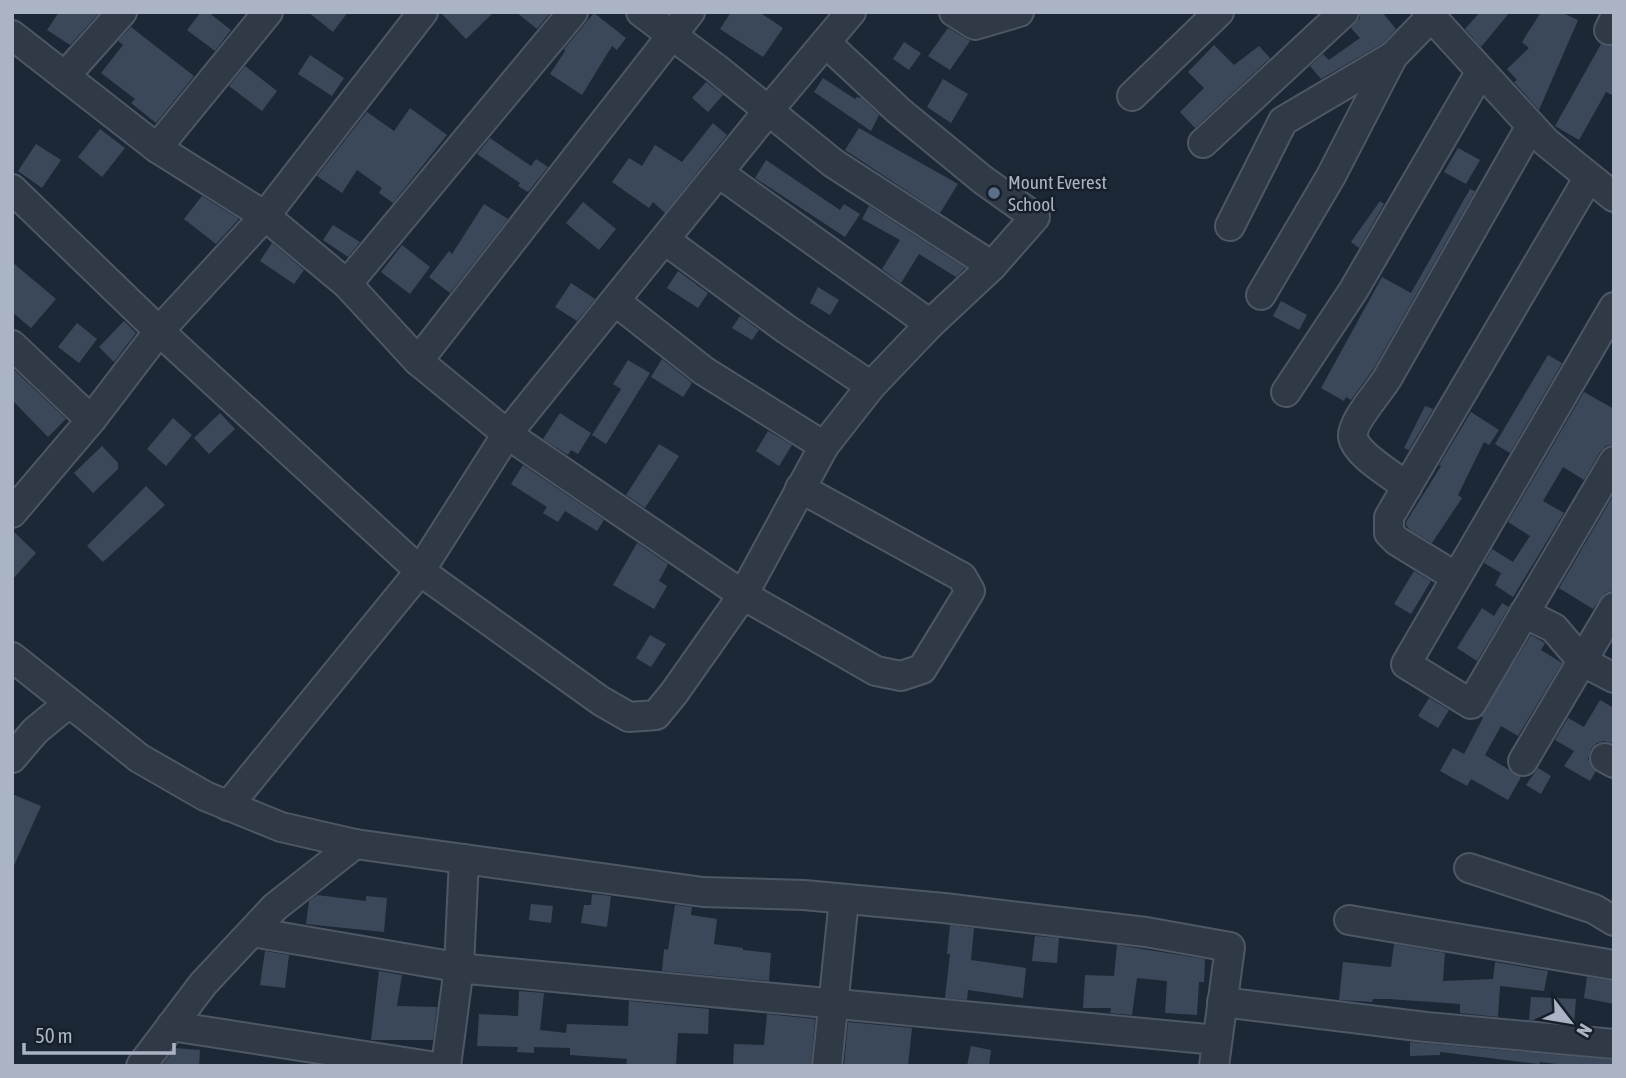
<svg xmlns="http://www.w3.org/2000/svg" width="1626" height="1078" viewBox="0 0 1626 1078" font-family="'Asap Condensed',sans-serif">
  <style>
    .building { fill: #3b4859 }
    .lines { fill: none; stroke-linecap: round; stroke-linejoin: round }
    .minor-casing { stroke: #4e5765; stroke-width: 32 }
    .minor { stroke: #303a46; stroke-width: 28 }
    .service-dot { fill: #5c6f8a; stroke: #161f2a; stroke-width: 2.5 }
    .labels { text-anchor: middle; stroke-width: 5; stroke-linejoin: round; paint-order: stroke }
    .poi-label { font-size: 19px; fill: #aab4c4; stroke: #161f2a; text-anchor: start }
  </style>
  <rect width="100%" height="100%" fill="#1d2836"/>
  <g class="building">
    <polygon points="59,12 100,12 70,45 47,30"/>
    <polygon points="201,12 208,12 231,30 215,51 187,30"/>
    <polygon points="308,12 348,12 333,32"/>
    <polygon points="440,12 494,12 466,39"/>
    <polygon points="516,12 551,12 537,29"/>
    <polygon points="731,12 759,12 783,28 763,57 720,29"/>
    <polygon points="1360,12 1382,12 1396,29 1383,43 1321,79 1310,66 1323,54 1329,60 1360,38 1351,28 1360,18"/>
    <polygon points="1480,12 1510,12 1481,47 1465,29"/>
    <polygon points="1541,12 1561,12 1578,20 1539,110 1514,82 1517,80 1507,69 1529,48 1522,42"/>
    <polygon points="594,13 626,38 617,50 612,46 582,95 550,74 565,51 564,49"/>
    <polygon points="131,27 194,76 156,123 131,103 135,99 101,73 123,45 118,41"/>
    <polygon points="948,28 970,41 950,70 928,56"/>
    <polygon points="904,42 921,53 909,70 893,59"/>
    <polygon points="1601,44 1614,45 1614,96 1606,92 1579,140 1555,126"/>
    <polygon points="1214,45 1234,65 1259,46 1270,58 1195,128 1180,112 1204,88 1188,72"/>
    <polygon points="310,55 344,78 332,96 298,74"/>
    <polygon points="245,66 277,91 262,111 229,86"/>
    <polygon points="823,78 855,99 857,97 861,98 879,115 871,131 814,92"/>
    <polygon points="943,79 968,94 951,123 927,107"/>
    <polygon points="706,82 723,95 708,112 692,98"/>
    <polygon points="410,108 447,135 393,203 379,193 382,188 357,170 342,193 317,176 367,112 394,131"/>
    <polygon points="713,123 727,135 665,213 653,202 649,208 612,182 629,158 642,166 655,145 682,162"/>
    <polygon points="859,128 958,184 940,213 845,150"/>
    <polygon points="100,129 125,148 102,177 78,157"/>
    <polygon points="490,138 531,166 536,159 548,167 528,192 518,186 520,183 477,154"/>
    <polygon points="36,144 61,160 42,188 18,171"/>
    <polygon points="1458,148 1480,160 1466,184 1444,172"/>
    <polygon points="766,160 840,210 844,204 860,214 845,237 755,178"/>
    <polygon points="1470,189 1475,191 1374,368 1351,400 1346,397 1344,401 1321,388 1382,277 1411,293"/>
    <polygon points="202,196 239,219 216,244 184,219"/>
    <polygon points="1380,201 1384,204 1359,248 1351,242"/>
    <polygon points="583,202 616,229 599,250 566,223"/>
    <polygon points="484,204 508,219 450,293 429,277 449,251 452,254"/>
    <polygon points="869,206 965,268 956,277 919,254 901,283 882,269 900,240 862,219"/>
    <polygon points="333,225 360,242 348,257 323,240"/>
    <polygon points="272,243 304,270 294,284 260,261"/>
    <polygon points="402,245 430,267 410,294 381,272"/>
    <polygon points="12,262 56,299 31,328 12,312"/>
    <polygon points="678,271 708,293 698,308 667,288"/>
    <polygon points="571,283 595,299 577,321 555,307"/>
    <polygon points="818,287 839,300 830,315 810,303"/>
    <polygon points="1281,301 1307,315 1299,330 1273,316"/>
    <polygon points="740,316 759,330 752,340 732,328"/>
    <polygon points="124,321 136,333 114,362 99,347"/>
    <polygon points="77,323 97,339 79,363 58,347"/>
    <polygon points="1548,355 1562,363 1510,453 1495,444"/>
    <polygon points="662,359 692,383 683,397 651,377"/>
    <polygon points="628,360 650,373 606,444 592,435 621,389 613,384"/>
    <polygon points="12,368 66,419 48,437 12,400"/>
    <polygon points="1584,392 1614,409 1614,444 1606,446 1600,452 1584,480 1563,467 1543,501 1564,513 1513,597 1495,585 1501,573 1484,563 1492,549 1513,562 1530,536 1508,522"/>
    <polygon points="1425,406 1433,409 1409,450 1404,448"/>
    <polygon points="1471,412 1499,430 1489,445 1484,442 1458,495 1462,498 1432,543 1410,530 1406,525 1406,522 1441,466 1439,465"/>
    <polygon points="220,413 235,429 209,454 194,438"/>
    <polygon points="560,413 591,433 578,454 571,450 568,455 543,439"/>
    <polygon points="173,418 192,435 166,466 147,449"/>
    <polygon points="768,431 792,445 779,466 756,451"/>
    <polygon points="659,444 679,456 645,508 626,495"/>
    <polygon points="102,446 118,463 118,469 93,493 74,473"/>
    <polygon points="523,465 604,520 597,531 565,511 558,522 543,513 547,507 511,484"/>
    <polygon points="146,486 165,505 103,562 87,546"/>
    <polygon points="1614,494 1614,590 1605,593 1593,609 1559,588"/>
    <polygon points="12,530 36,553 12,580"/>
    <polygon points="637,543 668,564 659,581 667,586 654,609 613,585"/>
    <polygon points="1414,571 1431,581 1411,614 1394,604"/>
    <polygon points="1502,603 1509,607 1477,661 1457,648 1482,608 1494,616"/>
    <polygon points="650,635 666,644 651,667 636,658"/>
    <polygon points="1531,635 1545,643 1541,650 1562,663 1518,736 1501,726 1485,755 1521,777 1508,800 1471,779 1467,786 1440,771 1453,748 1464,754 1483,718 1481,716"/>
    <polygon points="1429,698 1449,710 1438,728 1418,716"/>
    <polygon points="1600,700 1614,708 1614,740 1612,743 1604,741 1597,743 1591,749 1588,759 1596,771 1590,781 1564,766 1574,751 1555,740 1568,718 1584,727"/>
    <polygon points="1538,768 1551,776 1541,794 1526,785"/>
    <polygon points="12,794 41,806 12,870"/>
    <polygon points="592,894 611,896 607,927 581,923 584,905 591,905"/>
    <polygon points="317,895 366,901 366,896 387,898 384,932 306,924 309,901"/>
    <polygon points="531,904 553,906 551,923 529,920"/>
    <polygon points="675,905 692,907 691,915 717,919 714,944 743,948 743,950 771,953 769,981 662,971 664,949 668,950"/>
    <polygon points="950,925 974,928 971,960 1026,968 1023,998 968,990 967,1000 945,998 950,954 947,954"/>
    <polygon points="1035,936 1059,938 1057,963 1032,961"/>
    <polygon points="1394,944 1445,953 1443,981 1493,979 1495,962 1548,971 1544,991 1500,986 1498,1017 1460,1013 1460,1004 1389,999 1373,999 1372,1002 1339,1000 1343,962 1391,967"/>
    <polygon points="1117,945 1205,959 1204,982 1199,982 1197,1015 1165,1013 1167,981 1137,978 1132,1015 1110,1013 1111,1008 1083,1008 1085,975 1114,976"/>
    <polygon points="265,951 289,955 285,988 260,985"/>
    <polygon points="379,971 402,975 397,1006 437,1007 433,1040 371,1040"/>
    <polygon points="1587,977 1614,981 1614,1004 1584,998"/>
    <polygon points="519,991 544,993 540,1030 566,1033 567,1024 628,1026 629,1001 709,1009 708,1034 678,1033 676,1066 626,1066 627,1059 570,1055 570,1048 534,1047 534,1053 517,1052 518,1047 477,1046 479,1014 518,1016"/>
    <polygon points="1531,997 1576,999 1574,1024 1529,1020"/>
    <polygon points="767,1014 815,1019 811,1066 733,1066 734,1044 764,1045"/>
    <polygon points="848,1022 912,1028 908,1066 844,1066"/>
    <polygon points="1410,1042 1614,1060 1614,1066 1573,1066 1540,1062 1539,1064 1440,1052 1440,1055 1410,1056"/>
    <polygon points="971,1046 991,1050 989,1066 967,1066"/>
    <polygon points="175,1048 200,1050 199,1066 162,1066"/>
  </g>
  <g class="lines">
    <g class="minor-casing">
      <g id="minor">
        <polyline points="641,12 717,69 833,163 992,266"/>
        <polyline points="954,12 975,25 1019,12"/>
        <polyline points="1427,12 1546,142 1614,197"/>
        <polyline points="1609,30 1614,20"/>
        <polyline points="12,35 157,148 265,216 347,284 418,361 507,434 768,111 851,12"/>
        <polyline points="826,43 899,111 983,180 1035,217 992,266 930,324"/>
        <polyline points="65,76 122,12"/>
        <polyline points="1132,96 1219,12"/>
        <polyline points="1203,143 1344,12"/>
        <polyline points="157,148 268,12"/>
        <polyline points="12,189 159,331 420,571 601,701 629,717 656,715 674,693 743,595 824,446 871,386 930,324 719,173"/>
        <polyline points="1230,226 1283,121 1393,56 1431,17"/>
        <polyline points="665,240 786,329 871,386"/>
        <polyline points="347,284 573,12"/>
        <polyline points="1261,295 1331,176 1393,56"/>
        <polyline points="615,301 704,371 824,446"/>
        <polyline points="1614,307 1406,664 1471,704 1614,461"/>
        <polyline points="12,345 91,420"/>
        <polyline points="418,361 690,12"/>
        <polyline points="1286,392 1353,291 1481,71"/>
        <path d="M1407,487C1393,475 1356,455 1353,437C1351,422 1380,391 1388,377C1436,294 1483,210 1531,126"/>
        <polyline points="12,513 91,420 159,331 265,216 423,12"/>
        <polyline points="1456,577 1397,541 1389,533 1389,517 1589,177"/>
        <polyline points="1524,613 1554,628 1583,662 1614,678"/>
        <polyline points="12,657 139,758 205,796 281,827 355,844 703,892 804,895 944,908 1146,932 1230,947 1214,1066"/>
        <polyline points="12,758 35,731 69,703"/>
        <polyline points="1605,758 1614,763"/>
        <polyline points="1523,761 1614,607"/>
        <polyline points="228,806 420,571 507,434 743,595 876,671 901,676 922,669 970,591 962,577 800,488"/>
        <polyline points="1469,868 1594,909 1614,921"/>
        <polyline points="1349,920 1614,965"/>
        <polyline points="252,932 468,969 1217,1040"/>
        <polyline points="1222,1002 1426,1027 1614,1044"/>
        <polyline points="171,1026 430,1066"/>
        <polyline points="141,1066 203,984 275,907 355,844"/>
        <polyline points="446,1066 459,967 464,859"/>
        <polyline points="827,1066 844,899"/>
      </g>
    </g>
    <use href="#minor" class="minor"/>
  </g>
  <circle class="service-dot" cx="994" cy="193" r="7"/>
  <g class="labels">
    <g class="poi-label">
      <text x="1008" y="189">Mount Everest<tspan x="1008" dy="22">School</tspan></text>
    </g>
  </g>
  <rect width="1626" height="1078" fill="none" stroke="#aab4c4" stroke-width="28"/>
  <g transform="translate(1570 1022) rotate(121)" stroke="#161f2a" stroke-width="5" paint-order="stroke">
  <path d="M0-5L12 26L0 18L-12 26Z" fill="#aab4c4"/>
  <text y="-10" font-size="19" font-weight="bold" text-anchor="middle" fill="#aab4c4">N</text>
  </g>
  <path d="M24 1043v10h150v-10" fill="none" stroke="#aab4c4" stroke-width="3.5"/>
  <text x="35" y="1043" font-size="21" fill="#aab4c4" stroke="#161f2a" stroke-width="5" paint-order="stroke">50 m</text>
</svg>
